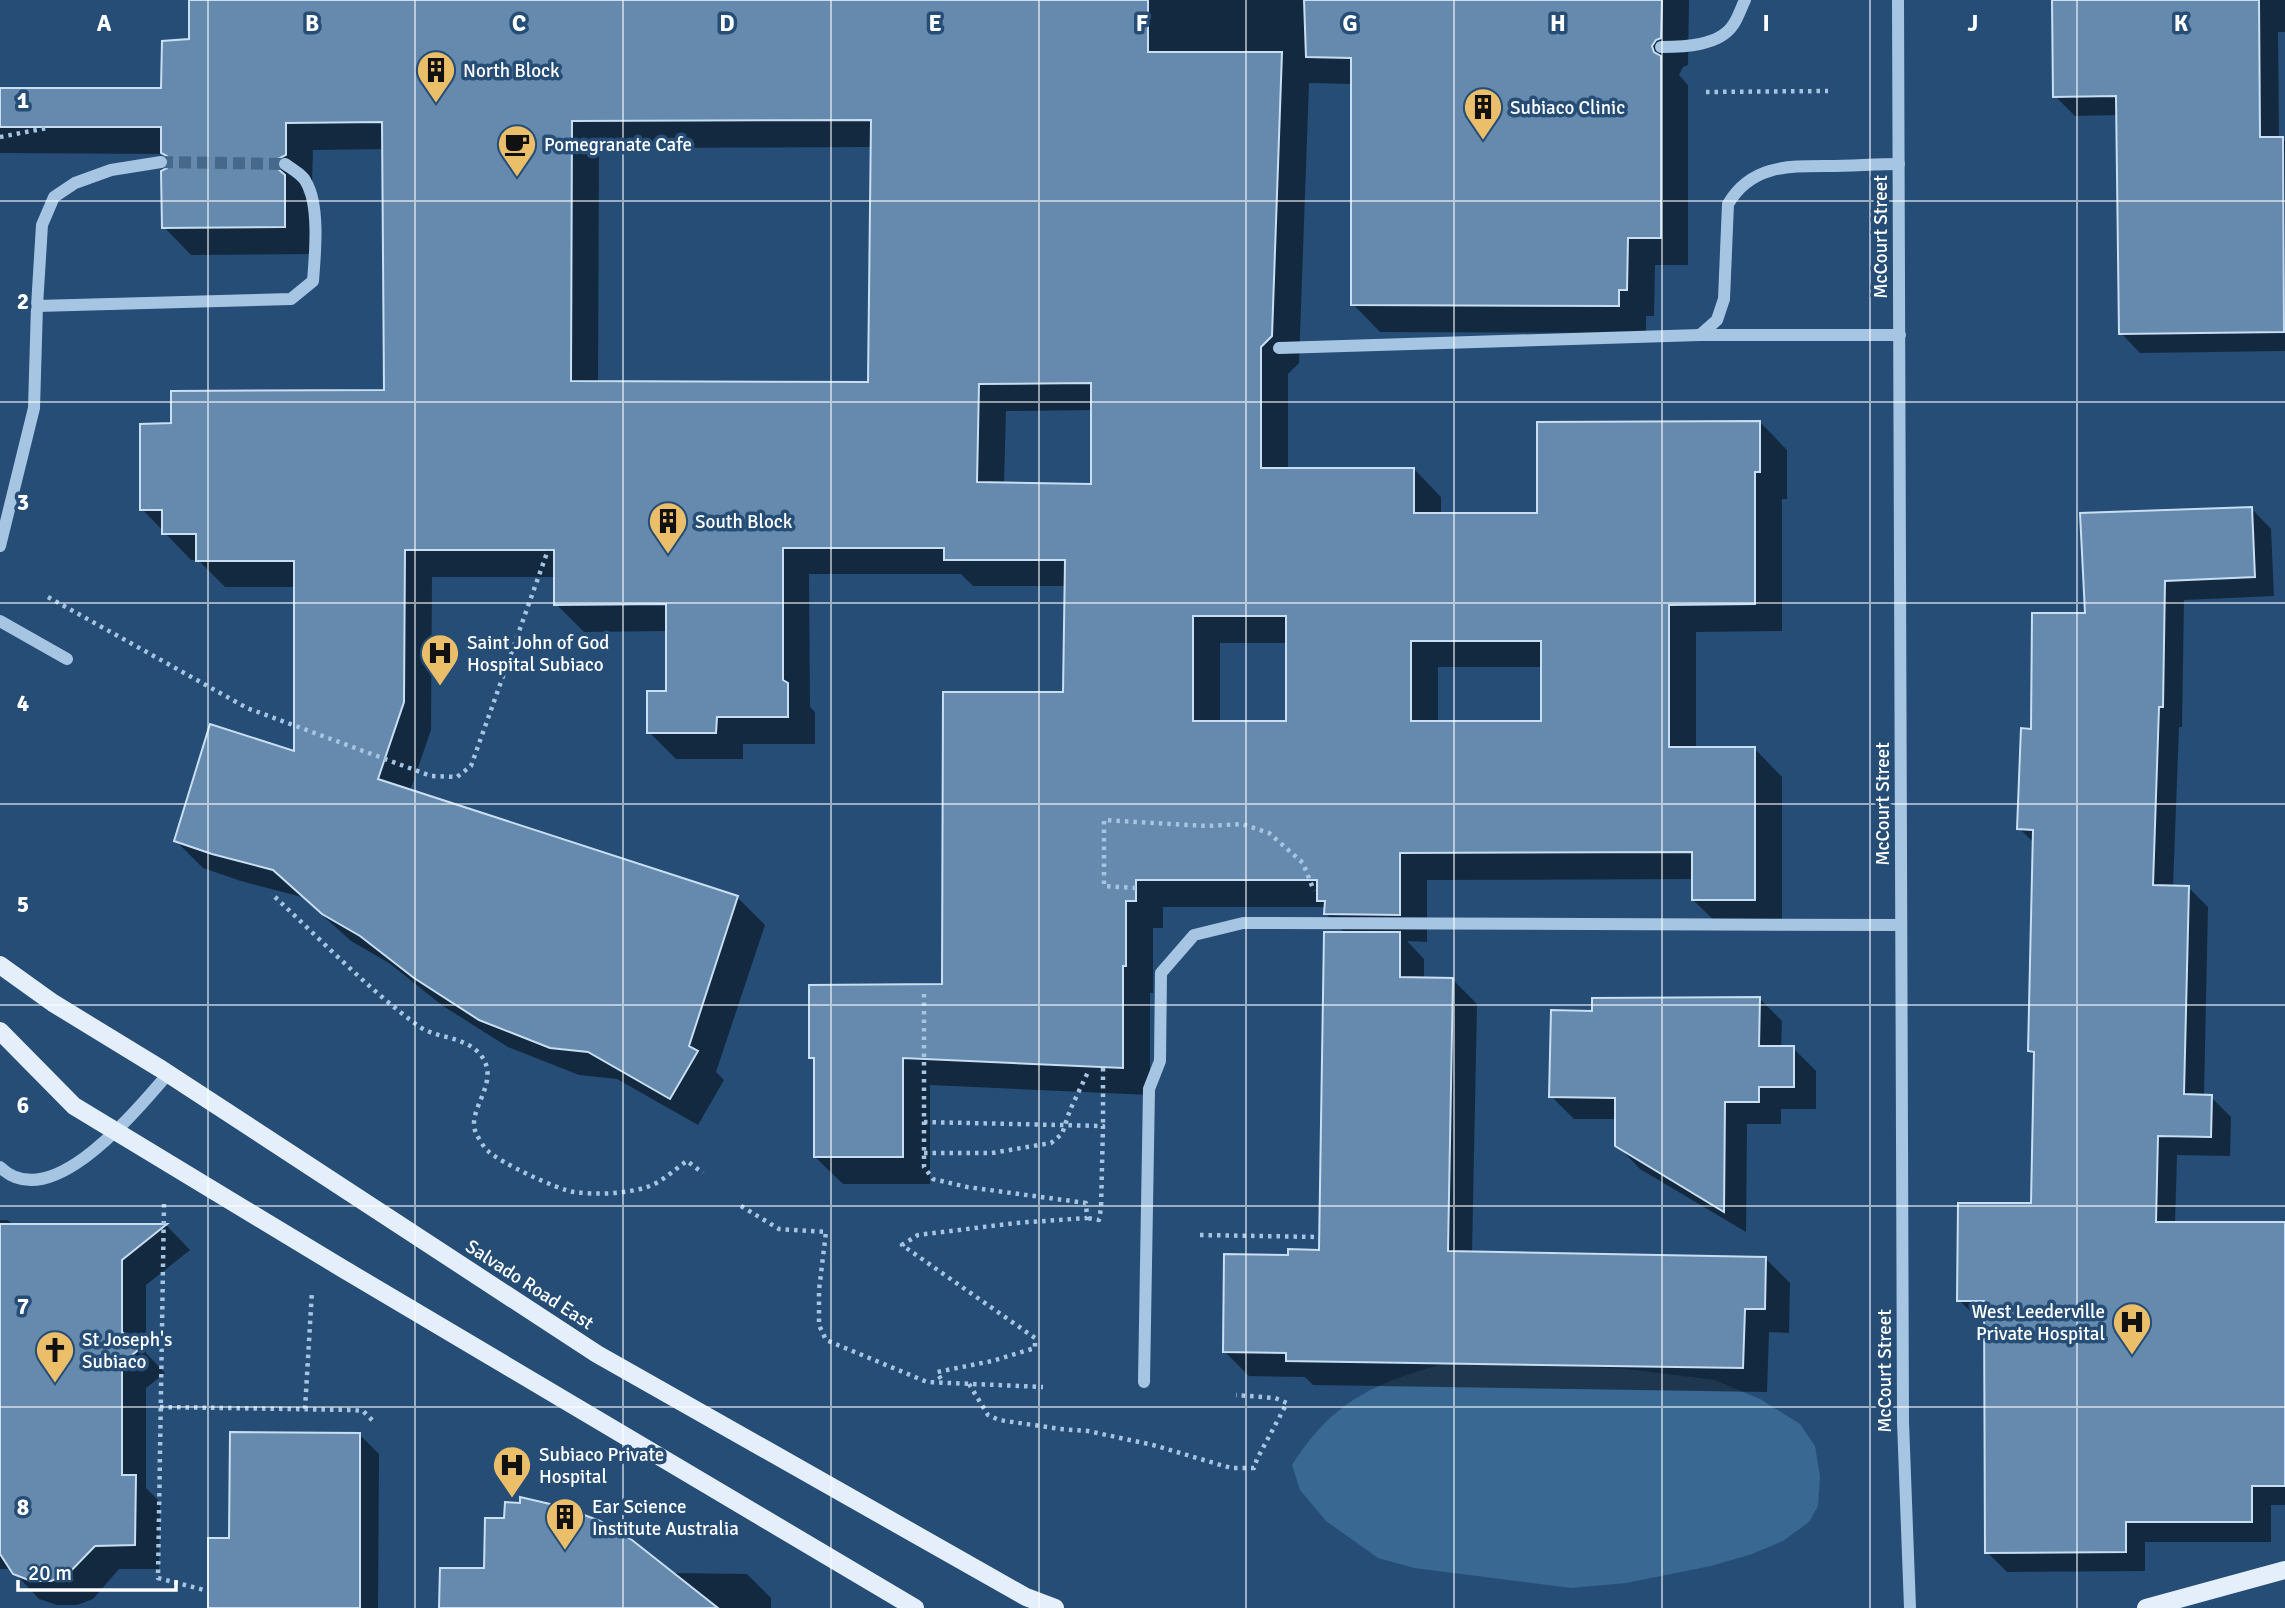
<svg xmlns="http://www.w3.org/2000/svg" width="2285" height="1608" viewBox="0 0 2285 1608" font-family="Signika,sans-serif">
  <style>
    .green { fill: #396893 }
    .shadow { fill: #0007; fill-rule: evenodd }
    .building { fill: #658aad; stroke: #c8def2; stroke-width: 2; fill-rule: evenodd }
    .lines { fill: none; stroke-linecap: round; stroke-linejoin: round }
    .minor-tunnel { stroke: #46688b; stroke-width: 12; stroke-dasharray: 12 6; stroke-linecap: butt }
    .path { stroke: #a6c5e2; stroke-width: 4.5; stroke-dasharray: 3.5 5; stroke-linecap: butt }
    .minor { stroke: #a6c5e2; stroke-width: 12 }
    .major { stroke: #e4effb; stroke-width: 18 }
    .grid { fill: none; stroke: #fff; stroke-width: 2; stroke-opacity: 0.55 }
    .labels { text-anchor: middle; stroke-width: 7; stroke-linejoin: round; paint-order: stroke }
    .poi-label { font-size: 19px; fill: #fff; stroke: #254d76; text-anchor: start }
    .street-label { font-size: 19px; fill: #fff; stroke: #254d76 }
    .grid-label { font-size: 23px; text-anchor: middle; font-weight: bold; fill: #fff; stroke: #254d76; stroke-width: 7; stroke-linejoin: round; paint-order: stroke }
  </style>
  <rect width="100%" height="100%" fill="#254d76"/>
  <path class="green" d="M1446,1363L1538,1364L1626,1369L1715,1380L1760,1399L1800,1424L1815,1446L1820,1477L1818,1506L1809,1522L1783,1541L1752,1554L1711,1566L1626,1583L1571,1588L1414,1568L1378,1558L1326,1521L1300,1490L1292,1465C1333,1400 1375,1383 1446,1363Z"/>
  <g class="shadow">
    <path d="M191,0H1689L1688,65L1683,67L1679,75L1688,85V265H1655L1654,316H1646V333L1380,332L1353,304V84L1309,83L1299,363L1288,374V469H1414L1441,497V515H1539L1760,422L1787,450V499H1782V631L1696,632V749H1755L1782,777V927H1721L1693,900V879L1427,880V942L1407,941L1424,959V979H1452L1477,1004L1472,1253L1765,1258L1790,1283L1789,1333L1769,1332L1767,1392L1313,1385L1305,1377L1249,1376L1224,1351L1290,1257L1320,1251L1346,934L1326,914L1325,907H1163V928H1153V993H1150V1095L930,1085V1184H843L815,1157V1061L811,1057L944,986L1065,694L1066,586H973L961,574H809L810,707L815,712V744H743V759H676L649,732L668,693V631L584,632L556,604V577H432L431,730L410,791L737,897L765,925L716,1072L724,1080L698,1125L617,1079L579,1075L508,1047L443,1006L389,963L351,941L302,897L241,881L203,868L176,841L296,754V587H225L198,560H191L142,509L173,425L386,392L384,149L313,150L312,183L305,186L303,192L312,204V254L191,255L164,227L168,170L171,161L164,154L0,153V90H163L191,41ZM873,147L869,384L598,383L599,148ZM1093,410V486L1004,484L1006,411ZM1220,643H1287L1288,723H1220ZM1438,667H1543V723H1438Z"/>
    <polygon points="2054,0 2285,0 2285,32 2278,32 2279,138 2285,141 2285,351 2140,353 2121,333 2118,115 2075,116 2055,96"/>
    <polygon points="2251,508 2271,529 2274,596 2184,600 2182,727 2179,727 2173,887 2188,887 2208,907 2204,1096 2211,1097 2231,1117 2230,1156 2177,1155 2175,1224 2285,1224 2285,1505 2271,1505 2271,1542 2145,1542 2145,1571 2007,1572 1987,1552 1986,1320 1979,1320 1959,1300 2032,1205 2036,1057 2030,1051 2034,843 2019,828 2033,730 2086,615"/>
    <polygon points="1759,998 1782,1021 1781,1048 1793,1048 1816,1071 1816,1109 1781,1109 1781,1124 1747,1124 1746,1232 1640,1169 1617,1145 1617,1119 1574,1119 1551,1096 1594,1012"/>
    <polygon points="0,1220 8,1220 14,1226 167,1226 190,1250 146,1285 146,1353 165,1373 146,1388 146,1488 160,1502 159,1569 119,1569 93,1599 77,1605 57,1605 39,1599 11,1569 0,1569"/>
    <polygon points="360,1435 379,1454 378,1608 210,1608 231,1540"/>
    <polygon points="671,1573 747,1574 771,1598 771,1608 440,1608"/>
  </g>
  <g class="building">
    <path d="M189,0H1148V52H1282L1272,336L1261,347V468H1414V513H1537V422L1760,421V472H1755V604L1669,605V747H1755V900H1692V852L1400,853V915L1324,914L1325,901H1317V880H1136V901H1126V966H1123V1068L903,1058V1157H814V1058H809V985L942,984L943,692H1063L1065,560H944V548H783V680L788,683V717H717L716,733H647V691H666V604L554,605V550H405L404,702L378,779L738,896L689,1046L698,1051L670,1099L588,1052L550,1048L479,1020L414,978L360,936L322,914L273,870L212,854L174,841L210,724L294,751V561H196V534H162V510H140V424L171,423V391L384,390L382,122L286,123V155L278,159L276,164L277,168L285,175V227L162,228L161,171L167,168L170,161L167,156L161,153V127H0V88H161L162,41L189,39ZM871,120L868,382L571,381L572,121ZM1091,383V484L977,482L979,384ZM1193,616H1286V721H1193ZM1411,641H1541V721H1411Z"/>
    <polygon points="1304,0 1662,0 1661,38 1656,40 1652,46 1654,52 1661,56 1661,238 1628,238 1627,290 1619,290 1619,306 1351,305 1351,58 1306,57"/>
    <polygon points="2052,0 2259,0 2260,137 2283,137 2284,332 2119,334 2116,96 2053,97"/>
    <polygon points="2252,507 2255,577 2165,581 2163,707 2159,707 2153,885 2189,886 2184,1094 2212,1095 2211,1137 2158,1136 2156,1222 2285,1222 2285,1486 2252,1486 2252,1522 2126,1522 2126,1552 1985,1553 1984,1301 1957,1301 1958,1203 2031,1203 2034,1052 2028,1051 2033,830 2017,829 2021,728 2031,729 2032,613 2085,613 2080,513"/>
    <polygon points="1324,932 1400,932 1400,977 1453,978 1448,1251 1766,1257 1765,1309 1745,1309 1743,1368 1286,1361 1286,1353 1223,1352 1224,1254 1288,1255 1288,1249 1319,1250"/>
    <polygon points="1760,997 1759,1046 1794,1046 1794,1087 1759,1087 1759,1102 1725,1102 1724,1212 1615,1146 1615,1098 1549,1097 1551,1010 1592,1011 1592,998"/>
    <polygon points="0,1224 167,1224 122,1260 122,1332 142,1347 122,1363 122,1475 136,1475 135,1545 95,1546 68,1574 51,1581 31,1581 13,1574 0,1554"/>
    <polygon points="230,1432 360,1433 360,1608 208,1608 208,1538 229,1538"/>
    <polygon points="520,1497 563,1507 600,1521 632,1540 718,1608 439,1608 440,1568 484,1568 485,1518 504,1518 505,1502 520,1503"/>
  </g>
  <g class="lines">
    <polyline class="minor-tunnel" points="161,162 285,164"/>
    <g class="path">
      <polyline points="1706,92 1828,91"/>
      <polyline points="0,137 47,128"/>
      <polyline points="48,597 247,708 431,776 457,777 471,766 548,550"/>
      <polyline points="1136,888 1104,886 1104,820 1207,826 1242,824 1269,833 1303,863 1314,891"/>
      <path d="M275,897C321,940 366,987 417,1025C435,1039 462,1035 479,1053C504,1081 465,1109 476,1133C479,1139 484,1148 488,1151C499,1162 558,1190 574,1192C597,1195 625,1194 647,1187C661,1183 675,1169 687,1161L703,1173"/>
      <polyline points="924,994 924,1167 933,1179 967,1187 1086,1203 1087,1218 1016,1223 918,1235 902,1245 1035,1338 1035,1348 992,1361 937,1372 943,1383"/>
      <polyline points="1103,1068 1103,1126"/>
      <polyline points="924,1122 1103,1126 1101,1208 1099,1220 1087,1218"/>
      <polyline points="924,1153 992,1153 1051,1143 1062,1134 1070,1110 1088,1072"/>
      <polyline points="164,1204 158,1578 208,1591"/>
      <polyline points="741,1206 779,1229 826,1232 819,1290 819,1325 826,1340 927,1382 1043,1387"/>
      <polyline points="1200,1235 1319,1237"/>
      <polyline points="969,1384 988,1415 999,1420 1060,1429 1088,1431 1153,1445 1231,1468 1254,1468 1257,1459 1287,1403 1275,1398 1236,1395"/>
      <polyline points="160,1407 352,1410 363,1411 374,1422"/>
      <polyline points="305,1409 312,1291"/>
    </g>
    <g class="minor">
      <polyline points="1898,0 1903,1422 1910,1608"/>
      <path d="M1661,47C1684,47 1719,46 1733,25C1738,18 1741,8 1745,0"/>
      <path d="M161,162L111,170L75,183L54,197L42,225L37,306L291,299L313,281C315,255 320,205 306,182C303,175 292,169 285,164"/>
      <path d="M1700,335L1717,320L1724,299L1728,204C1751,165 1788,166 1828,166C1852,166 1875,164 1899,164"/>
      <polyline points="1279,348 1700,335 1900,335"/>
      <polyline points="0,546 34,408 37,306"/>
      <polyline points="0,621 67,659"/>
      <path d="M0,1167C51,1217 138,1108 168,1074"/>
      <polyline points="1144,1382 1149,1089 1160,1061 1161,973 1194,935 1243,923 1901,925"/>
    </g>
    <g class="major">
      <polyline points="0,965 53,1003 161,1069 597,1354 1026,1597 1055,1608"/>
      <polyline points="0,1031 74,1106 340,1267 915,1608"/>
      <polyline points="2146,1608 2285,1570"/>
    </g>
  </g>
  <path class="grid" d="M208,0V1608M415,0V1608M623,0V1608M831,0V1608M1039,0V1608M1246,0V1608M1454,0V1608M1662,0V1608M1870,0V1608M2077,0V1608M0,201H2285M0,402H2285M0,603H2285M0,804H2285M0,1005H2285M0,1206H2285M0,1407H2285"/>
  <defs>
    <g id="building-pin" transform="scale(2.0125)"><path d="M0 17L-7.5 6A9.5 9.5 0 1 1 7.5 6Z" fill="#ebbe6a" stroke="#254d76"/><path d="M-4-6H4V6H1V3H-1V6H-4ZM-2.5-4.3h1.7v1.8h-1.7ZM.8-4.3h1.7v1.8H.8ZM-2.5-1h1.7V.8h-1.7ZM.8-1h1.7V.8H.8Z" fill="#111"/></g>
    <g id="cafe-pin" transform="scale(2.0125)"><path d="M0 17L-7.5 6A9.5 9.5 0 1 1 7.5 6Z" fill="#ebbe6a" stroke="#254d76"/><path d="M-5.5-4.5H6V0H3Q3 3.5 0 3.5H-2.5Q-5.5 3.5-5.5 0ZM3-3.2v2h1.7v-2ZM-6 4.5H4V6H-6Z" fill="#111"/></g>
    <g id="hospital-pin" transform="scale(2.0125)"><path d="M0 17L-7.5 6A9.5 9.5 0 1 1 7.5 6Z" fill="#ebbe6a" stroke="#254d76"/><path d="M-5-5h3v3.5h4V-5h3V5h-3V1.5h-4V5h-3Z" fill="#111"/></g>
    <g id="church-pin" transform="scale(2.0125)"><path d="M0 17L-7.5 6A9.5 9.5 0 1 1 7.5 6Z" fill="#ebbe6a" stroke="#254d76"/><path d="M-1.2-6h2.4v3.5h3.3v2.4h-3.3V6h-2.4V-.1h-3.3v-2.4h3.3Z" fill="#111"/></g>
  </defs>
  <g fill-rule="evenodd">
    <use href="#building-pin" x="436" y="70"/>
    <use href="#building-pin" x="1483" y="107"/>
    <use href="#cafe-pin" x="517" y="144"/>
    <use href="#building-pin" x="668" y="521"/>
    <use href="#hospital-pin" x="440" y="653"/>
    <use href="#hospital-pin" x="2132" y="1322"/>
    <use href="#church-pin" x="55" y="1350"/>
    <use href="#hospital-pin" x="512" y="1465"/>
    <use href="#building-pin" x="565" y="1517"/>
  </g>
  <g class="labels">
    <g class="poi-label">
      <text x="463" y="77">North Block</text>
      <text x="1510" y="114">Subiaco Clinic</text>
      <text x="544" y="151">Pomegranate Cafe</text>
      <text x="695" y="528">South Block</text>
      <text x="467" y="649">Saint John of God<tspan x="467" dy="22">Hospital Subiaco</tspan></text>
      <text x="2105" y="1318" text-anchor="end">West Leederville<tspan x="2105" dy="22">Private Hospital</tspan></text>
      <text x="82" y="1346">St Joseph's<tspan x="82" dy="22">Subiaco</tspan></text>
      <text x="539" y="1461">Subiaco Private<tspan x="539" dy="22">Hospital</tspan></text>
      <text x="592" y="1513">Ear Science<tspan x="592" dy="22">Institute Australia</tspan></text>
    </g>
    <g class="street-label">
      <text transform="translate(1880 237) rotate(-90)" y="7">McCourt Street</text>
      <text transform="translate(1882 804) rotate(-90)" y="7">McCourt Street</text>
      <text transform="translate(530 1284) rotate(33)" y="7">Salvado Road East</text>
      <text transform="translate(1884 1371) rotate(-90)" y="7">McCourt Street</text>
    </g>
  </g>
  <g class="grid-label">
    <text x="104" y="31">A</text>
    <text x="312" y="31">B</text>
    <text x="519" y="31">C</text>
    <text x="727" y="31">D</text>
    <text x="935" y="31">E</text>
    <text x="1142" y="31">F</text>
    <text x="1350" y="31">G</text>
    <text x="1558" y="31">H</text>
    <text x="1766" y="31">I</text>
    <text x="1973" y="31">J</text>
    <text x="2181" y="31">K</text>
    <text x="23" y="108">1</text>
    <text x="23" y="309">2</text>
    <text x="23" y="510">3</text>
    <text x="23" y="711">4</text>
    <text x="23" y="912">5</text>
    <text x="23" y="1113">6</text>
    <text x="23" y="1314">7</text>
    <text x="23" y="1515">8</text>
  </g>
  <path d="M18 1580v10h158v-10" fill="none" stroke="#ffffff" stroke-width="3.5"/>
  <text x="28" y="1580" font-size="21" fill="#ffffff" stroke="#254d76" stroke-width="5" paint-order="stroke">20 m</text>
</svg>
